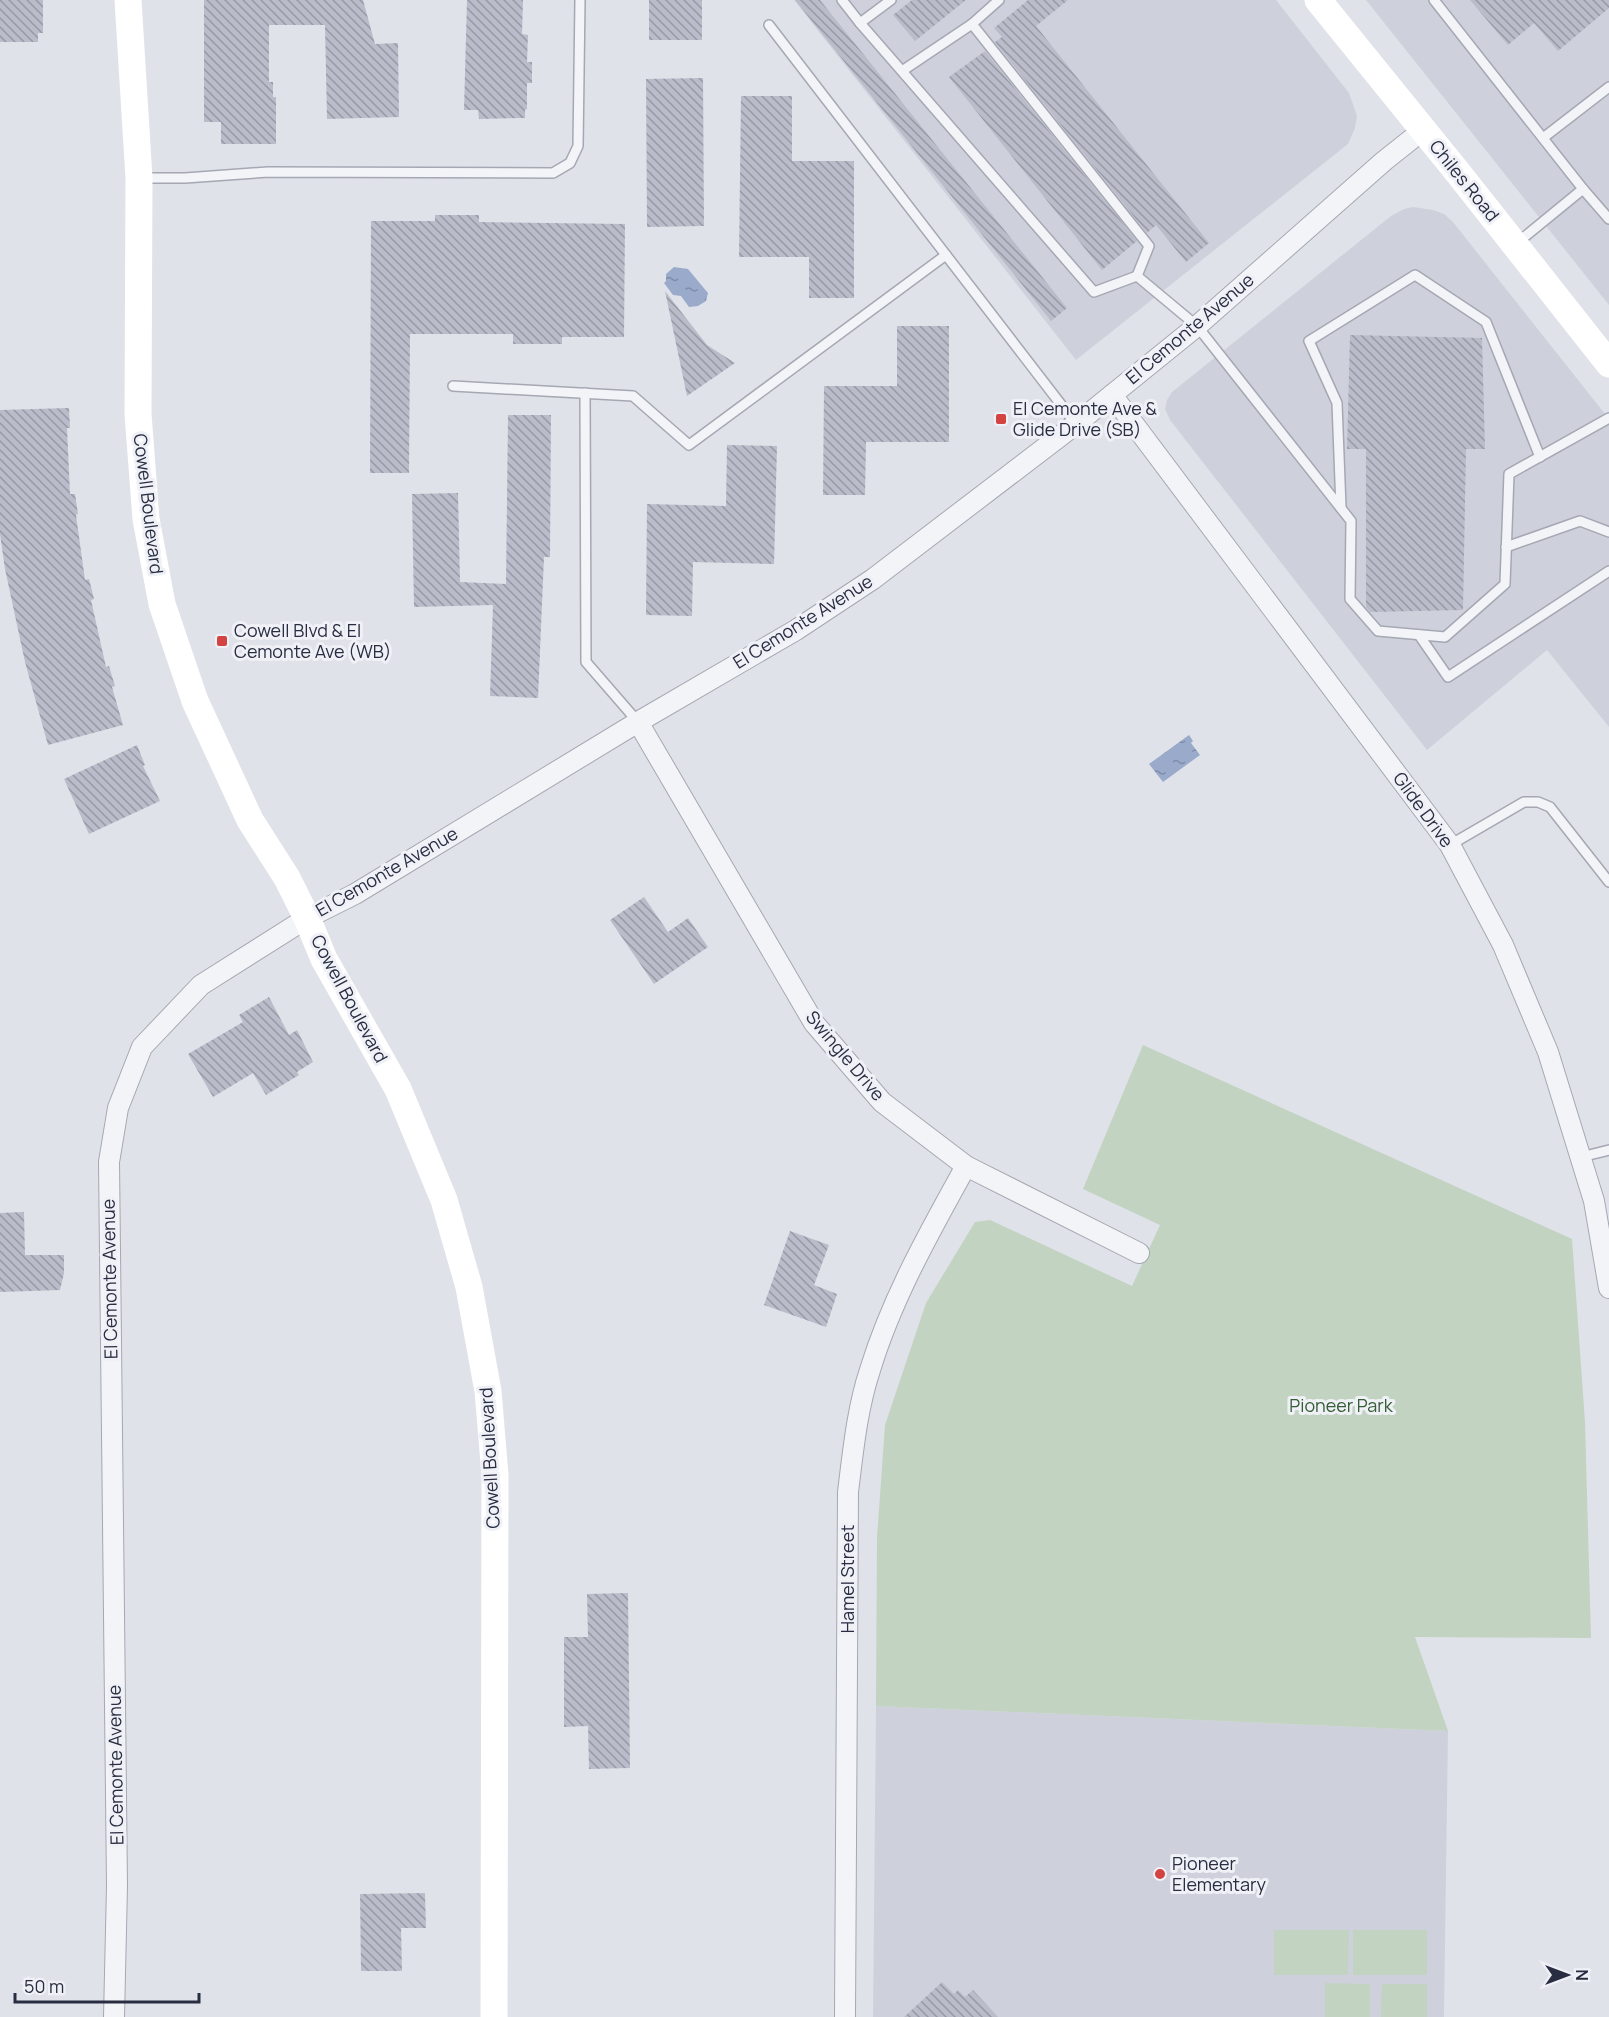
<svg xmlns="http://www.w3.org/2000/svg" width="1609" height="2017" viewBox="0 0 1609 2017" font-family="Manrope,sans-serif">
  <style>
    .built { fill: #ced1db }
    .green { fill: #c2d3c1 }
    .water { fill: url(#water-ripples) }
    .building { fill: url(#building-back-hatch) }
    .lines { fill: none; stroke-linecap: round; stroke-linejoin: round }
    .lane-casing { stroke: #a5a8b3; stroke-width: 12 }
    .street-casing { stroke: #a5a8b3; stroke-width: 22 }
    .lane { stroke: #f3f4f7; stroke-width: 9 }
    .street { stroke: #f3f4f7; stroke-width: 20 }
    .secondary { stroke: #fff; stroke-width: 27 }
    .poi-dot { fill: #d24342; stroke: #eff1f7; stroke-width: 2 }
    .labels { text-anchor: middle; stroke-width: 6; stroke-linejoin: round; paint-order: stroke }
    .street-label { font-size: 18px; fill: #282d41; stroke: #eff1f7 }
    .poi-label { font-size: 18px; fill: #282d41; stroke: #eff1f7; text-anchor: start }
    .park-label { font-size: 18px; fill: #365d35; stroke: #eff1f7 }
  </style>
  <defs>
    <pattern id="water-ripples" width="26" height="14" patternUnits="userSpaceOnUse" patternTransform="scale(1.5)"><rect width="26" height="14" fill="#9aaaca"/><path d="M2 4q2-2 4 0t4 0M15 11q2-2 4 0t4 0" fill="none" stroke="#7e8ba6"/></pattern>
    <pattern id="building-back-hatch" width="6" height="6" patternUnits="userSpaceOnUse" patternTransform="scale(1.5)"><rect width="6" height="6" fill="#babdc9"/><path d="M-1 5l2 2M0 0l6 6M5-1l2 2" fill="none" stroke="#979aa5"/></pattern>
  </defs>
  <rect width="100%" height="100%" fill="#e0e2e9"/>
  <g class="built">
    <polygon points="794,0 1276,0 1349,93 1357,116 1355,128 1348,144 1076,360"/>
    <polygon points="1366,0 1609,0 1609,305"/>
    <polygon points="1413,207 1433,210 1444,214 1453,222 1609,419 1609,727 1547,650 1427,750 1170,420 1165,409 1167,400 1172,392 1391,216 1404,209"/>
    <polygon points="876,1706 1448,1731 1444,2017 873,2017"/>
  </g>
  <g class="green">
    <polygon points="1143,1045 1572,1239 1585,1422 1591,1638 1415,1637 1448,1731 876,1706 877,1538 885,1425 926,1303 975,1222 990,1220 1132,1286 1160,1225 1083,1189"/>
    <polygon points="1274,1930 1349,1930 1348,1975 1274,1975"/>
    <rect x="1353" y="1930" width="74" height="45"/>
    <polygon points="1325,1983 1370,1984 1370,2017 1325,2017"/>
    <polygon points="1382,1984 1427,1984 1427,2017 1381,2017"/>
  </g>
  <g class="water">
    <polygon points="674,267 688,269 708,293 706,301 698,306 689,307 681,296 673,295 664,283 666,281 666,274"/>
    <polygon points="1189,735 1193,741 1191,743 1200,755 1163,782 1149,764"/>
  </g>
  <g class="building">
    <polygon points="0,0 43,0 43,33 38,33 38,42 0,42"/>
    <polygon points="204,0 363,0 375,44 398,43 399,117 327,119 325,25 269,25 269,82 273,82 273,97 276,97 276,144 221,144 221,122 204,122"/>
    <polygon points="467,0 523,0 522,34 528,35 527,62 532,62 532,83 527,83 527,109 525,110 525,118 479,119 478,110 464,110"/>
    <rect x="649" y="0" width="53" height="40"/>
    <polygon points="795,0 820,0 1067,308 1051,321"/>
    <polygon points="912,0 966,0 915,41 893,15"/>
    <polygon points="1028,0 1068,0 1036,26 1209,243 1186,262 1156,225 1147,233 995,42 1002,37 994,28"/>
    <polygon points="1470,0 1609,0 1609,8 1558,51 1534,23 1508,45"/>
    <polygon points="985,51 1137,241 1102,270 949,77"/>
    <polygon points="703,78 704,226 647,227 646,79"/>
    <polygon points="741,96 792,96 792,161 854,161 854,298 809,298 809,257 739,257"/>
    <polygon points="435,215 479,215 479,222 625,224 624,337 562,337 562,344 513,344 513,334 410,334 409,473 370,473 371,221 435,221"/>
    <polygon points="665,291 707,345 735,363 687,396"/>
    <polygon points="897,326 949,326 949,442 866,442 865,495 823,495 824,386 897,386"/>
    <polygon points="1350,335 1482,338 1485,449 1466,449 1463,610 1370,612 1366,607 1366,449 1347,449"/>
    <polygon points="69,408 70,428 67,428 70,494 75,494 78,514 76,515 85,580 89,579 94,599 91,600 106,667 109,666 115,686 112,687 123,725 48,745 25,662 5,569 0,534 0,410"/>
    <polygon points="508,415 551,415 550,557 544,557 538,698 490,696 493,605 414,607 412,494 458,493 460,582 506,584"/>
    <polygon points="727,445 777,446 774,564 693,562 692,616 646,615 647,504 726,506"/>
    <polygon points="137,745 145,765 143,766 160,801 89,834 64,779"/>
    <polygon points="644,897 668,932 688,918 708,947 654,984 610,920"/>
    <polygon points="269,997 289,1035 297,1030 313,1062 297,1072 299,1075 266,1095 253,1073 213,1097 188,1054 243,1022 239,1015"/>
    <polygon points="24,1212 25,1255 64,1255 64,1273 60,1290 0,1292 0,1213"/>
    <polygon points="790,1231 829,1245 814,1285 837,1294 826,1327 764,1305"/>
    <polygon points="628,1593 630,1768 589,1769 588,1726 564,1727 564,1637 588,1637 587,1594"/>
    <polygon points="425,1893 426,1928 401,1928 402,1971 361,1971 360,1894"/>
    <polygon points="942,1982 954,1994 958,1990 965,1997 973,1990 998,2017 904,2017"/>
  </g>
  <g class="lines">
    <g class="lane-casing">
      <g id="lane">
        <polyline points="842,0 860,23"/>
        <polyline points="891,0 860,23 1094,292 1137,276 1197,326 1351,521 1350,599 1378,631 1445,637 1505,584 1509,474 1609,418"/>
        <polyline points="1434,0 1583,189 1517,243"/>
        <polyline points="972,24 999,0"/>
        <polyline points="769,25 1076,424"/>
        <polyline points="902,71 972,24 1149,246 1137,276"/>
        <polyline points="1543,138 1609,87"/>
        <polyline points="140,178 185,178 268,172 553,173 570,163 578,146 580,0"/>
        <polyline points="1583,189 1609,219"/>
        <polyline points="453,386 633,396 689,445 946,255"/>
        <polyline points="585,393 586,662 638,722"/>
        <polyline points="1341,508 1337,403 1309,341 1415,275 1486,322 1540,457"/>
        <polyline points="1506,547 1580,521 1609,532"/>
        <polyline points="1419,635 1448,677 1609,571"/>
        <polyline points="1450,845 1524,802 1538,802 1550,807 1609,882"/>
        <polyline points="1581,1157 1609,1150"/>
      </g>
    </g>
    <g class="street-casing">
      <g id="street">
        <polyline points="1112,395 1450,845 1503,945 1548,1052 1594,1201 1609,1288"/>
        <polyline points="638,722 814,1023 882,1102 966,1166 1139,1253"/>
        <polyline points="114,2017 117,1886 109,1162 118,1108 142,1047 201,985 307,918 355,894 638,722 796,630 873,579 1076,424 1197,326 1384,161 1423,130"/>
        <path d="M845,2017L848,1492C853,1452 857,1409 870,1370C892,1298 930,1231 966,1166"/>
      </g>
    </g>
    <use href="#lane" class="lane"/>
    <use href="#street" class="street"/>
    <g class="secondary">
      <polyline points="128,0 139,178 138,414 146,519 162,604 195,701 250,820 287,878 307,918 324,959 398,1089 444,1200 469,1287 488,1391 495,1475 494,2017"/>
      <polyline points="1318,0 1459,174 1609,364"/>
    </g>
  </g>
  <g class="poi-dot">
    <rect x="995" y="413" width="12" height="12" rx="3"/>
    <rect x="216" y="635" width="12" height="12" rx="3"/>
    <circle cx="1160" cy="1874" r="6"/>
  </g>
  <g class="labels">
    <g class="street-label">
      <text transform="translate(1464 181) rotate(51)" y="6">Chiles Road</text>
      <text transform="translate(1190 329) rotate(-40)" y="6">El Cemonte Avenue</text>
      <text transform="translate(148 504) rotate(83)" y="6">Cowell Boulevard</text>
      <text transform="translate(803 622) rotate(-32)" y="6">El Cemonte Avenue</text>
      <text transform="translate(1423 810) rotate(54)" y="6">Glide Drive</text>
      <text transform="translate(387 872) rotate(-30)" y="6">El Cemonte Avenue</text>
      <text transform="translate(349 999) rotate(62)" y="6">Cowell Boulevard</text>
      <text transform="translate(845 1056) rotate(50)" y="6">Swingle Drive</text>
      <text transform="translate(110 1279) rotate(-91)" y="6">El Cemonte Avenue</text>
      <text transform="translate(490 1458) rotate(-93)" y="6">Cowell Boulevard</text>
      <text transform="translate(848 1579) rotate(-90)" y="6">Hamel Street</text>
      <text transform="translate(116 1765) rotate(-91)" y="6">El Cemonte Avenue</text>
    </g>
    <g class="poi-label">
      <text x="1013" y="415">El Cemonte Ave &amp;<tspan x="1013" dy="21">Glide Drive (SB)</tspan></text>
      <text x="234" y="637">Cowell Blvd &amp; El<tspan x="234" dy="21">Cemonte Ave (WB)</tspan></text>
      <text x="1172" y="1870">Pioneer<tspan x="1172" dy="21">Elementary</tspan></text>
    </g>
    <g class="park-label">
      <text x="1341" y="1412">Pioneer Park</text>
    </g>
  </g>
  <g transform="translate(1567 1975) rotate(90)" stroke="#eff1f7" stroke-width="4.5" paint-order="stroke">
  <path d="M0-4.5L10 22L0 15L-10 22Z" fill="#282d41"/>
  <text y="-9" font-size="16" font-weight="bold" text-anchor="middle" fill="#282d41">N</text>
  </g>
  <path d="M15 1993v9h184v-9" fill="none" stroke="#282d41" stroke-width="3"/>
  <text x="24" y="1993" font-size="18" fill="#282d41" stroke="#eff1f7" stroke-width="4.5" paint-order="stroke">50 m</text>
</svg>
